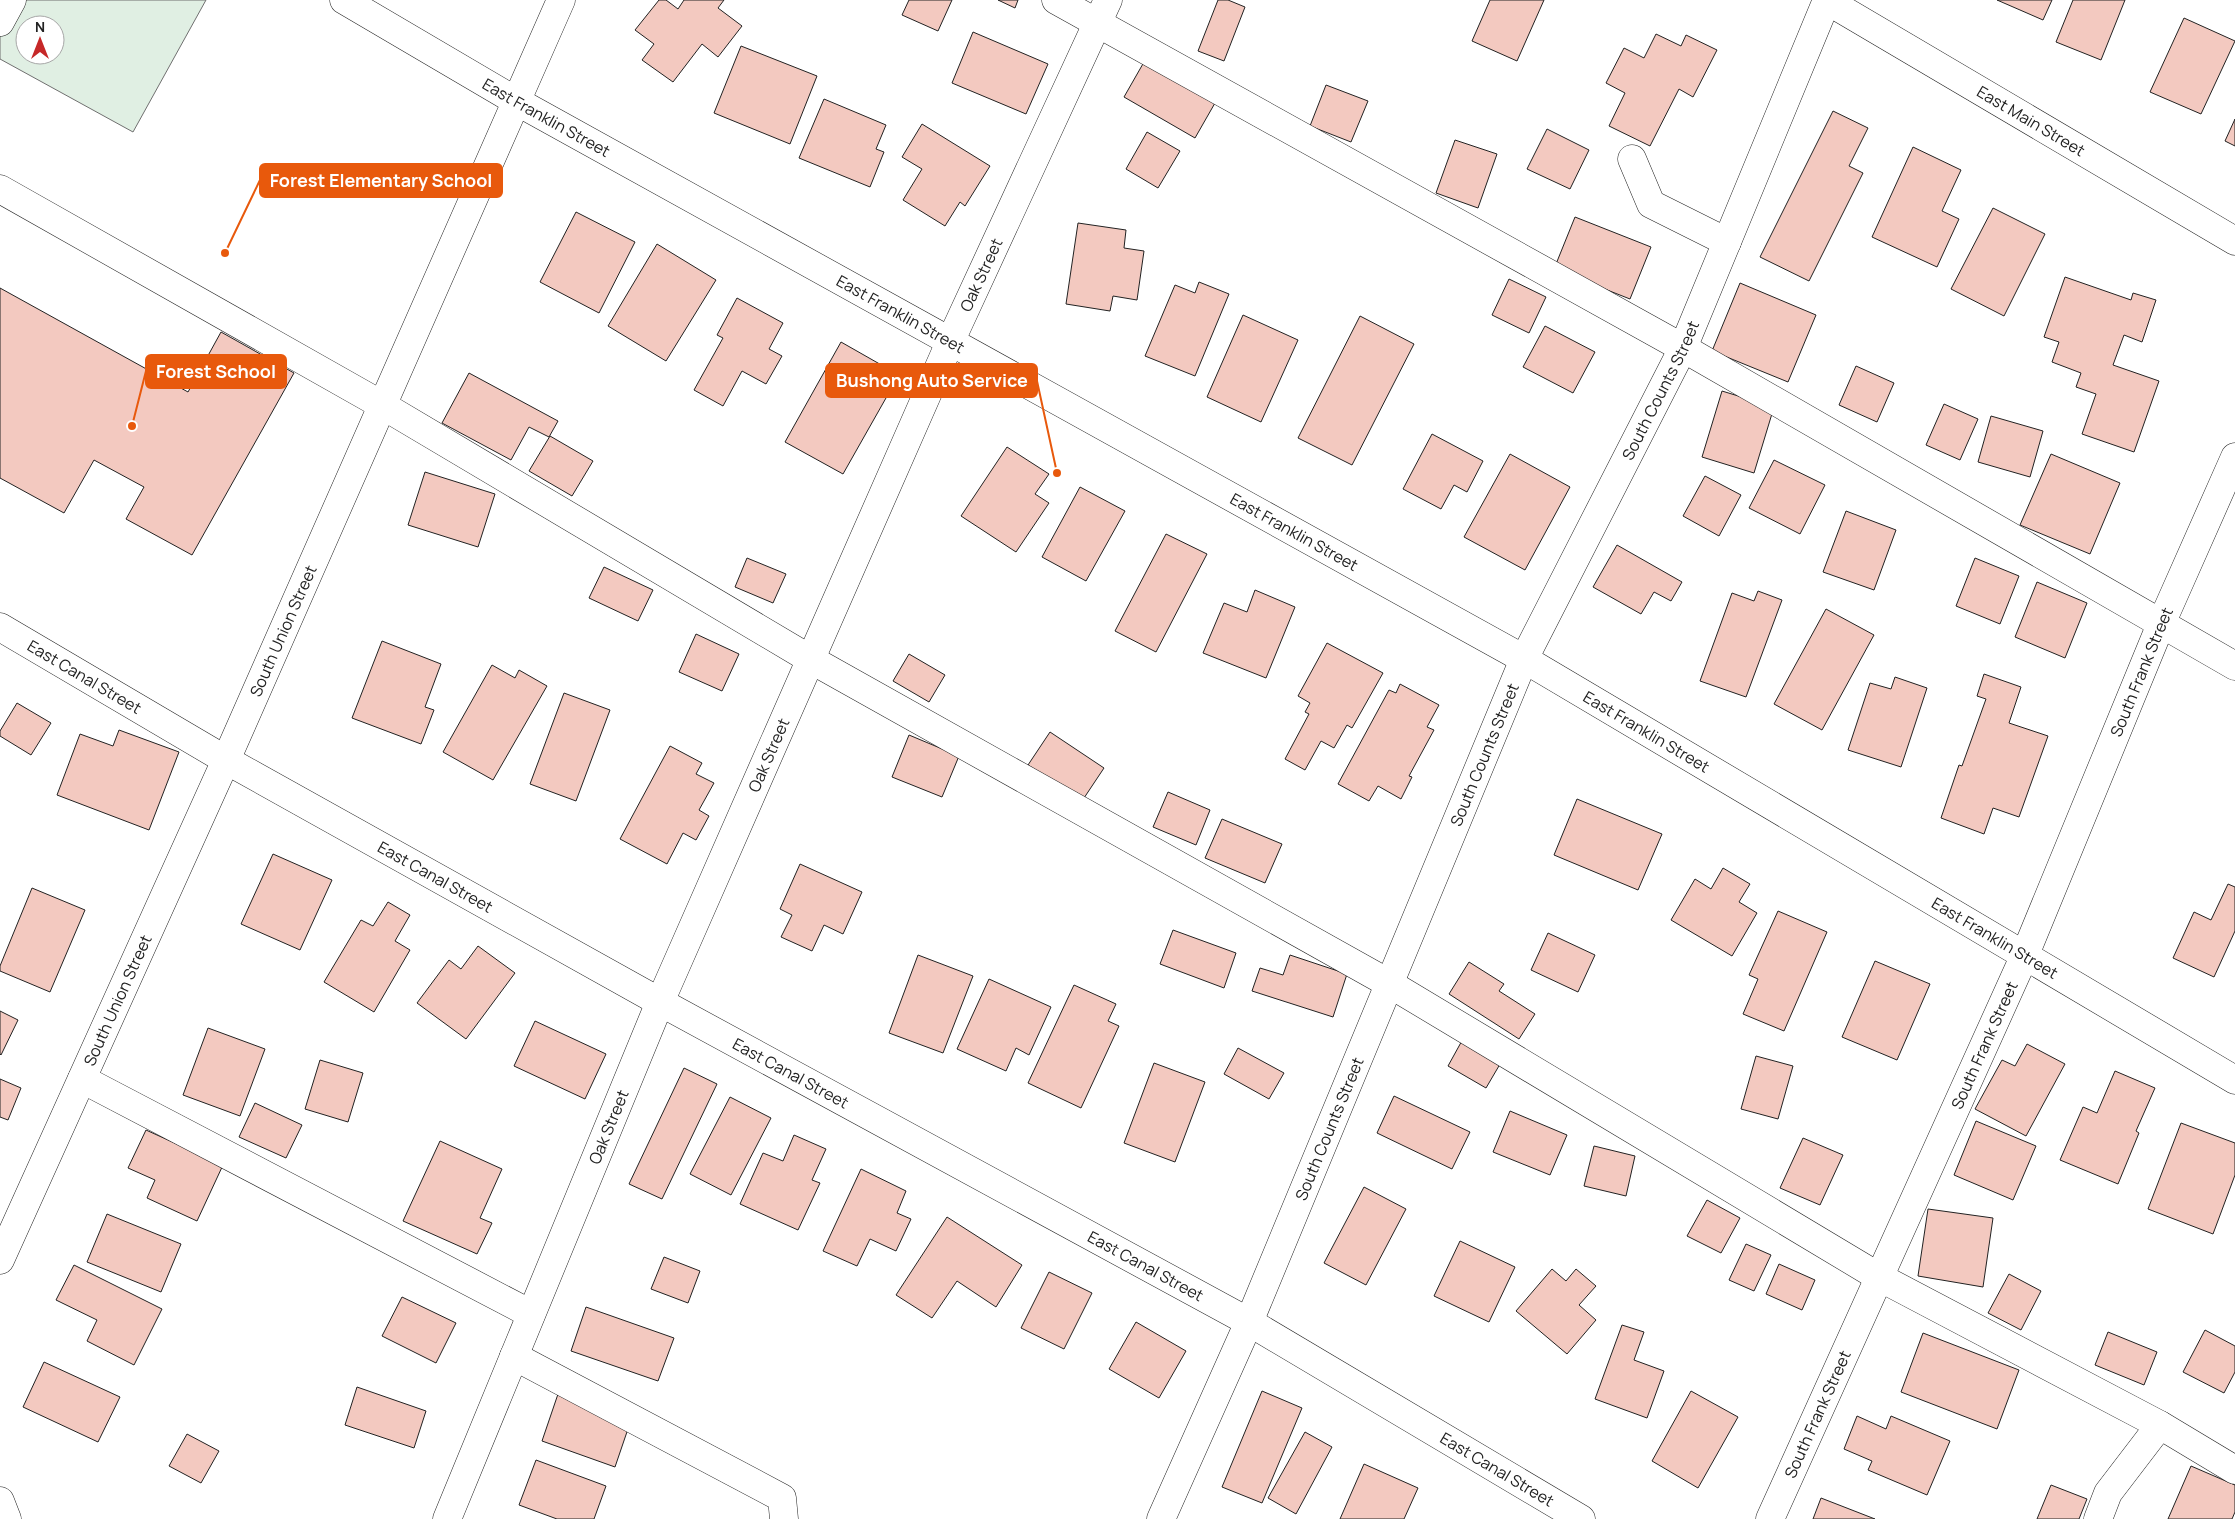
<svg xmlns="http://www.w3.org/2000/svg" width="2235" height="1519" viewBox="0 0 2235 1519" font-family="Manrope,sans-serif">
  <style>
    .green { fill: #e0efe3; stroke: #6f6f6f; fill-rule: evenodd }
    .building { fill: #f3c9c0; stroke: #222 }
    .lines { fill: none; stroke-linecap: round; stroke-linejoin: round }
    .minor-casing { stroke: #222; stroke-width: 29 }
    .major-casing { stroke: #222; stroke-width: 29 }
    .minor { stroke: #fff; stroke-width: 28 }
    .major { stroke: #fff; stroke-width: 28 }
    .labels { text-anchor: middle; stroke-width: 4; stroke-linejoin: round; paint-order: stroke }
    .street-label { font-size: 16px; fill: #222; stroke: #fff }
    .leader { fill: none; stroke: #e8590c; stroke-width: 2 }
    .callout-dot { fill: #e8590c; stroke: #fff; stroke-width: 2 }
    .callout { fill: #e8590c; stroke: #e8590c; stroke-width: 2 }
    .callout-label { font-size: 18px; text-anchor: middle; font-weight: bold; fill: #fff }
  </style>
  <rect width="100%" height="100%" fill="#fff"/>
  <path class="green" d="M12,0H206L133,132L0,59V22ZM25,25H55V55H25Z"/>
  <g class="building">
    <polygon points="659,0 666,0 678,9 684,0 724,0 718,8 742,26 718,57 702,44 673,82 642,60 654,44 635,30"/>
    <polygon points="909,0 952,0 938,31 902,15"/>
    <polygon points="998,0 1018,0 1015,8"/>
    <polygon points="1218,0 1228,0 1245,7 1224,61 1198,51"/>
    <polygon points="1490,0 1544,0 1517,61 1472,41"/>
    <polygon points="1997,0 2052,0 2043,20"/>
    <polygon points="2073,0 2125,0 2101,60 2056,42"/>
    <polygon points="2184,18 2235,41 2201,114 2150,92"/>
    <polygon points="973,32 1048,64 1026,114 952,83"/>
    <polygon points="1656,34 1681,46 1686,35 1717,50 1693,97 1679,89 1650,146 1609,126 1625,93 1606,83 1624,48 1644,58"/>
    <polygon points="741,46 817,76 790,144 714,113"/>
    <polygon points="1144,62 1215,103 1195,138 1124,97"/>
    <polygon points="1326,85 1368,101 1351,142 1310,126"/>
    <polygon points="824,99 886,125 876,149 884,152 870,187 799,158"/>
    <polygon points="1833,111 1868,128 1849,166 1863,173 1809,281 1760,257"/>
    <polygon points="2235,119 2235,146 2225,141"/>
    <polygon points="922,124 990,166 965,206 960,202 945,226 903,200 922,169 902,157"/>
    <polygon points="1547,129 1589,150 1570,189 1527,169"/>
    <polygon points="1147,132 1180,151 1158,188 1126,169"/>
    <polygon points="1455,140 1497,154 1478,208 1436,193"/>
    <polygon points="1913,147 1961,170 1942,211 1959,219 1937,267 1872,237"/>
    <polygon points="1993,208 2045,234 2004,316 1951,289"/>
    <polygon points="576,212 635,242 599,313 540,282"/>
    <polygon points="1575,217 1651,247 1630,299 1554,269"/>
    <polygon points="1078,223 1126,230 1124,248 1144,251 1137,300 1113,296 1110,311 1066,304"/>
    <polygon points="657,244 716,280 666,361 608,326"/>
    <polygon points="2065,277 2131,300 2133,293 2156,300 2142,342 2124,335 2113,365 2159,381 2134,452 2082,434 2096,394 2076,387 2081,373 2052,362 2059,342 2044,337"/>
    <polygon points="1509,279 1546,297 1529,333 1492,315"/>
    <polygon points="1199,282 1229,294 1195,376 1145,356 1175,285 1195,293"/>
    <polygon points="1740,283 1816,315 1788,382 1712,351"/>
    <polygon points="0,288 188,392 221,332 294,373 192,555 126,519 144,487 94,460 64,513 0,478"/>
    <polygon points="737,298 783,323 769,349 782,356 766,384 742,371 723,406 694,390 723,338 717,335"/>
    <polygon points="1243,315 1298,340 1261,422 1207,397"/>
    <polygon points="1360,316 1414,344 1352,465 1298,438"/>
    <polygon points="1545,326 1595,352 1573,393 1523,367"/>
    <polygon points="841,342 899,375 843,474 785,442"/>
    <polygon points="1856,366 1894,383 1877,422 1839,405"/>
    <polygon points="469,373 558,421 549,437 529,427 511,460 442,423"/>
    <polygon points="1722,391 1774,407 1754,473 1702,457"/>
    <polygon points="1944,404 1978,419 1960,460 1926,445"/>
    <polygon points="1991,416 2043,431 2030,477 1978,462"/>
    <polygon points="1432,434 1483,461 1467,492 1454,485 1441,509 1403,489"/>
    <polygon points="550,436 593,461 572,496 529,471"/>
    <polygon points="1007,447 1049,474 1035,494 1049,503 1016,552 961,516"/>
    <polygon points="1510,454 1570,487 1525,570 1464,537"/>
    <polygon points="2051,454 2120,483 2090,554 2020,525"/>
    <polygon points="1774,460 1825,485 1800,534 1749,508"/>
    <polygon points="425,472 495,494 478,547 408,525"/>
    <polygon points="1705,476 1741,495 1719,536 1683,516"/>
    <polygon points="1080,487 1125,511 1086,581 1042,557"/>
    <polygon points="1846,511 1896,530 1874,590 1823,572"/>
    <polygon points="1166,534 1207,554 1156,652 1115,631"/>
    <polygon points="1617,545 1682,582 1671,601 1654,592 1641,614 1593,587"/>
    <polygon points="747,558 786,574 773,603 735,587"/>
    <polygon points="1975,558 2019,576 2000,624 1956,606"/>
    <polygon points="604,567 653,590 638,621 589,598"/>
    <polygon points="2037,582 2087,603 2065,658 2015,637"/>
    <polygon points="1255,590 1295,607 1266,678 1203,653 1224,603 1247,612"/>
    <polygon points="1758,591 1782,600 1746,697 1700,681 1732,593 1754,601"/>
    <polygon points="1826,609 1874,635 1822,730 1774,704"/>
    <polygon points="696,634 739,654 722,691 679,672"/>
    <polygon points="382,641 441,664 425,707 434,710 421,744 352,718"/>
    <polygon points="1327,643 1383,673 1352,728 1347,725 1334,748 1321,741 1305,770 1285,759 1309,714 1305,712 1310,703 1298,696"/>
    <polygon points="909,654 945,675 929,702 893,681"/>
    <polygon points="492,665 515,678 519,670 547,686 493,780 443,752"/>
    <polygon points="1984,674 2021,687 2009,723 2048,736 2019,817 1993,808 1984,834 1941,818 1959,765 1962,766 1986,699 1977,696"/>
    <polygon points="1895,677 1927,688 1901,767 1848,750 1870,683 1891,689"/>
    <polygon points="1400,684 1439,705 1427,727 1434,730 1409,776 1412,777 1401,799 1378,786 1369,801 1338,784 1389,690 1396,693"/>
    <polygon points="564,693 610,710 576,801 530,784"/>
    <polygon points="17,703 51,723 31,755 0,736 0,731"/>
    <polygon points="119,730 179,752 149,830 57,795 80,734 113,746"/>
    <polygon points="1050,732 1104,768 1082,801 1028,765"/>
    <polygon points="909,735 959,756 942,797 892,777"/>
    <polygon points="670,746 702,763 696,774 714,783 699,810 709,816 696,840 683,833 667,864 620,839"/>
    <polygon points="1168,792 1210,810 1196,845 1153,827"/>
    <polygon points="1577,799 1662,834 1638,890 1554,855"/>
    <polygon points="1222,819 1282,844 1265,883 1205,858"/>
    <polygon points="273,854 332,880 300,950 241,924"/>
    <polygon points="800,864 862,892 843,934 824,925 812,951 781,937 792,915 780,909"/>
    <polygon points="1723,868 1750,884 1739,902 1757,913 1732,956 1671,920 1695,879 1711,889"/>
    <polygon points="2228,884 2235,887 2235,931 2214,977 2173,958 2194,912 2211,920"/>
    <polygon points="32,888 85,910 50,992 0,971 0,966"/>
    <polygon points="388,902 410,915 395,941 410,950 374,1012 324,982 361,920 373,926"/>
    <polygon points="1778,911 1827,932 1784,1031 1743,1014 1758,979 1749,975"/>
    <polygon points="1173,930 1236,953 1224,988 1160,964"/>
    <polygon points="1548,933 1595,955 1578,992 1531,970"/>
    <polygon points="478,946 515,973 466,1039 417,1003 449,960 461,969"/>
    <polygon points="918,955 973,976 943,1053 889,1033"/>
    <polygon points="1290,955 1347,974 1333,1017 1252,991 1260,968 1283,975"/>
    <polygon points="1875,961 1930,984 1897,1060 1842,1037"/>
    <polygon points="1469,962 1504,984 1499,991 1535,1014 1519,1039 1449,994"/>
    <polygon points="989,979 1051,1007 1029,1055 1016,1048 1006,1071 957,1049"/>
    <polygon points="1074,985 1116,1004 1108,1021 1119,1026 1081,1108 1028,1083"/>
    <polygon points="0,1011 18,1020 1,1055 0,1054"/>
    <polygon points="535,1021 606,1054 585,1099 514,1066"/>
    <polygon points="208,1028 265,1049 240,1116 183,1095"/>
    <polygon points="1464,1037 1503,1059 1486,1088 1448,1066"/>
    <polygon points="2027,1044 2065,1064 2026,1136 1975,1109 2002,1060 2015,1066"/>
    <polygon points="1238,1048 1284,1073 1269,1099 1224,1074"/>
    <polygon points="1756,1056 1793,1066 1778,1119 1741,1109"/>
    <polygon points="320,1060 363,1073 348,1122 305,1109"/>
    <polygon points="1154,1063 1205,1082 1175,1162 1124,1143"/>
    <polygon points="684,1068 717,1084 662,1199 629,1184"/>
    <polygon points="2115,1071 2155,1088 2136,1131 2139,1133 2118,1184 2060,1160 2083,1107 2097,1113"/>
    <polygon points="0,1079 21,1088 8,1120 0,1117"/>
    <polygon points="1394,1096 1470,1132 1452,1169 1377,1133"/>
    <polygon points="730,1097 771,1118 731,1195 690,1174"/>
    <polygon points="255,1103 302,1125 286,1158 239,1137"/>
    <polygon points="1510,1111 1567,1135 1550,1175 1493,1152"/>
    <polygon points="1976,1121 2036,1146 2013,1200 1954,1175"/>
    <polygon points="2181,1123 2235,1143 2235,1175 2213,1234 2148,1209"/>
    <polygon points="146,1130 223,1165 197,1221 147,1198 155,1180 128,1168"/>
    <polygon points="794,1135 826,1149 812,1180 820,1183 798,1230 740,1204 763,1153 783,1161"/>
    <polygon points="1803,1138 1843,1155 1820,1205 1780,1188"/>
    <polygon points="440,1141 502,1169 480,1218 492,1223 477,1254 403,1221"/>
    <polygon points="1594,1146 1635,1156 1626,1196 1584,1186"/>
    <polygon points="861,1169 906,1191 897,1213 911,1219 896,1251 870,1239 857,1266 823,1251"/>
    <polygon points="1364,1187 1406,1209 1366,1285 1324,1263"/>
    <polygon points="1707,1200 1740,1218 1721,1253 1687,1236"/>
    <polygon points="1928,1209 1993,1218 1983,1287 1918,1276"/>
    <polygon points="107,1214 181,1244 161,1292 87,1262"/>
    <polygon points="947,1217 1022,1265 996,1307 957,1281 932,1318 896,1295"/>
    <polygon points="1460,1241 1515,1267 1489,1322 1434,1296"/>
    <polygon points="1746,1244 1771,1255 1754,1291 1729,1280"/>
    <polygon points="664,1257 700,1271 688,1303 651,1289"/>
    <polygon points="1779,1264 1815,1280 1802,1310 1766,1294"/>
    <polygon points="74,1265 162,1309 134,1365 87,1341 97,1320 56,1300"/>
    <polygon points="1552,1269 1566,1281 1576,1269 1596,1286 1579,1305 1596,1320 1567,1354 1516,1311"/>
    <polygon points="1049,1272 1092,1293 1064,1349 1021,1328"/>
    <polygon points="2009,1274 2041,1291 2021,1330 1988,1313"/>
    <polygon points="402,1297 456,1323 436,1363 382,1336"/>
    <polygon points="586,1307 674,1338 658,1381 571,1351"/>
    <polygon points="1136,1322 1186,1351 1159,1398 1109,1369"/>
    <polygon points="1622,1325 1644,1332 1634,1360 1664,1371 1647,1418 1595,1399"/>
    <polygon points="2205,1330 2235,1346 2235,1372 2224,1393 2183,1372"/>
    <polygon points="2108,1332 2157,1352 2144,1385 2095,1365"/>
    <polygon points="1923,1333 2019,1370 1997,1429 1901,1392"/>
    <polygon points="44,1362 120,1397 98,1442 23,1407"/>
    <polygon points="357,1387 426,1411 414,1448 345,1425"/>
    <polygon points="1262,1391 1302,1408 1262,1503 1222,1487"/>
    <polygon points="1691,1391 1738,1417 1698,1488 1652,1461"/>
    <polygon points="558,1394 631,1420 615,1467 542,1441"/>
    <polygon points="1857,1416 1886,1429 1891,1416 1950,1441 1927,1495 1868,1470 1872,1461 1844,1449"/>
    <polygon points="1305,1432 1332,1447 1296,1514 1268,1498"/>
    <polygon points="187,1434 219,1451 201,1483 169,1466"/>
    <polygon points="536,1460 606,1486 594,1519 557,1519 519,1505"/>
    <polygon points="1364,1464 1418,1488 1404,1519 1340,1519"/>
    <polygon points="2191,1466 2235,1485 2235,1512 2232,1519 2168,1519"/>
    <polygon points="2051,1485 2087,1499 2079,1519 2037,1519"/>
    <polygon points="1821,1498 1875,1519 1813,1519"/>
  </g>
  <g class="lines">
    <g class="minor-casing">
      <g id="minor">
        <path id="s1" d="M344,0L516,101L1524,659L2235,1080"/>
        <polyline points="1056,0 1683,348 2235,666"/>
        <polyline points="0,22 12,0"/>
        <polyline points="1632,159 1651,204 1727,242"/>
        <polyline points="0,189 382,405 810,659 1390,984 1879,1277 2160,1425 2235,1470"/>
        <path id="s2" d="M0,627L226,760L660,1002L1249,1322L1581,1519"/>
        <polyline points="82,1079 531,1314"/>
        <path id="s3" d="M0,1260L226,760L561,0"/>
        <polyline points="514,1356 782,1498 784,1519"/>
        <polyline points="0,1501 7,1519"/>
        <path id="s4" d="M447,1519L660,1002L951,340L1108,0"/>
        <path id="s5" d="M1161,1519L1249,1322L1524,659L1683,348L1827,0"/>
        <path id="s6" d="M1770,1519L2024,957L2161,624L2235,457"/>
        <polyline points="2098,1519 2108,1493 2160,1425"/>
      </g>
    </g>
    <g class="major-casing">
      <g id="major">
        <path id="s7" d="M1826,0L2235,241"/>
      </g>
    </g>
    <use href="#minor" class="minor"/>
    <use href="#major" class="major"/>
  </g>
  <g class="labels">
    <g class="street-label">
      <text dy="6" stroke="none"><textPath href="#s1" startOffset="234">East Franklin Street</textPath></text>
      <text dy="6" stroke="none"><textPath href="#s7" startOffset="238">East Main Street</textPath></text>
      <text dy="6" stroke="none"><textPath href="#s4" startOffset="1354">Oak Street</textPath></text>
      <text dy="6" stroke="none"><textPath href="#s1" startOffset="639">East Franklin Street</textPath></text>
      <text dy="6" stroke="none"><textPath href="#s5" startOffset="1235">South Counts Street</textPath></text>
      <text dy="6" stroke="none"><textPath href="#s1" startOffset="1089">East Franklin Street</textPath></text>
      <text dy="6" stroke="none"><textPath href="#s3" startOffset="690">South Union Street</textPath></text>
      <text dy="6" stroke="none"><textPath href="#s6" startOffset="925">South Frank Street</textPath></text>
      <text dy="6" stroke="none"><textPath href="#s2" startOffset="98">East Canal Street</textPath></text>
      <text dy="6" stroke="none"><textPath href="#s1" startOffset="1494">East Franklin Street</textPath></text>
      <text dy="6" stroke="none"><textPath href="#s5" startOffset="830">South Counts Street</textPath></text>
      <text dy="6" stroke="none"><textPath href="#s4" startOffset="829">Oak Street</textPath></text>
      <text dy="6" stroke="none"><textPath href="#s2" startOffset="502">East Canal Street</textPath></text>
      <text dy="6" stroke="none"><textPath href="#s1" startOffset="1899">East Franklin Street</textPath></text>
      <text dy="6" stroke="none"><textPath href="#s3" startOffset="285">South Union Street</textPath></text>
      <text dy="6" stroke="none"><textPath href="#s6" startOffset="520">South Frank Street</textPath></text>
      <text dy="6" stroke="none"><textPath href="#s2" startOffset="908">East Canal Street</textPath></text>
      <text dy="6" stroke="none"><textPath href="#s4" startOffset="424">Oak Street</textPath></text>
      <text dy="6" stroke="none"><textPath href="#s5" startOffset="425">South Counts Street</textPath></text>
      <text dy="6" stroke="none"><textPath href="#s2" startOffset="1312">East Canal Street</textPath></text>
      <text dy="6" stroke="none"><textPath href="#s6" startOffset="115">South Frank Street</textPath></text>
      <text dy="6" stroke="none"><textPath href="#s2" startOffset="1718">East Canal Street</textPath></text>
    </g>
  </g>
  <path class="leader" d="M225 253L260 180M132 426L146 371M1057 473L1037 381"/>
  <g class="callout-dot">
    <circle cx="225" cy="253" r="5"/>
    <circle cx="132" cy="426" r="5"/>
    <circle cx="1057" cy="473" r="5"/>
  </g>
  <g class="callout">
    <rect x="260" y="164" width="242" height="33" rx="5"/>
    <rect x="146" y="355" width="140" height="33" rx="5"/>
    <rect x="826" y="364" width="211" height="33" rx="5"/>
  </g>
  <g class="callout-label">
    <text x="381" y="187">Forest Elementary School</text>
    <text x="216" y="378">Forest School</text>
    <text x="932" y="387">Bushong Auto Service</text>
  </g>
  <g transform="translate(40 40)"><circle r="24" fill="#ffffff" stroke="#a7a7a7"/>
  <path d="M0-4L9 19L0 12L-9 19Z" fill="#c62828"/>
  <text y="-8" font-size="14" font-weight="bold" text-anchor="middle" fill="#222222">N</text>
  </g>
</svg>
